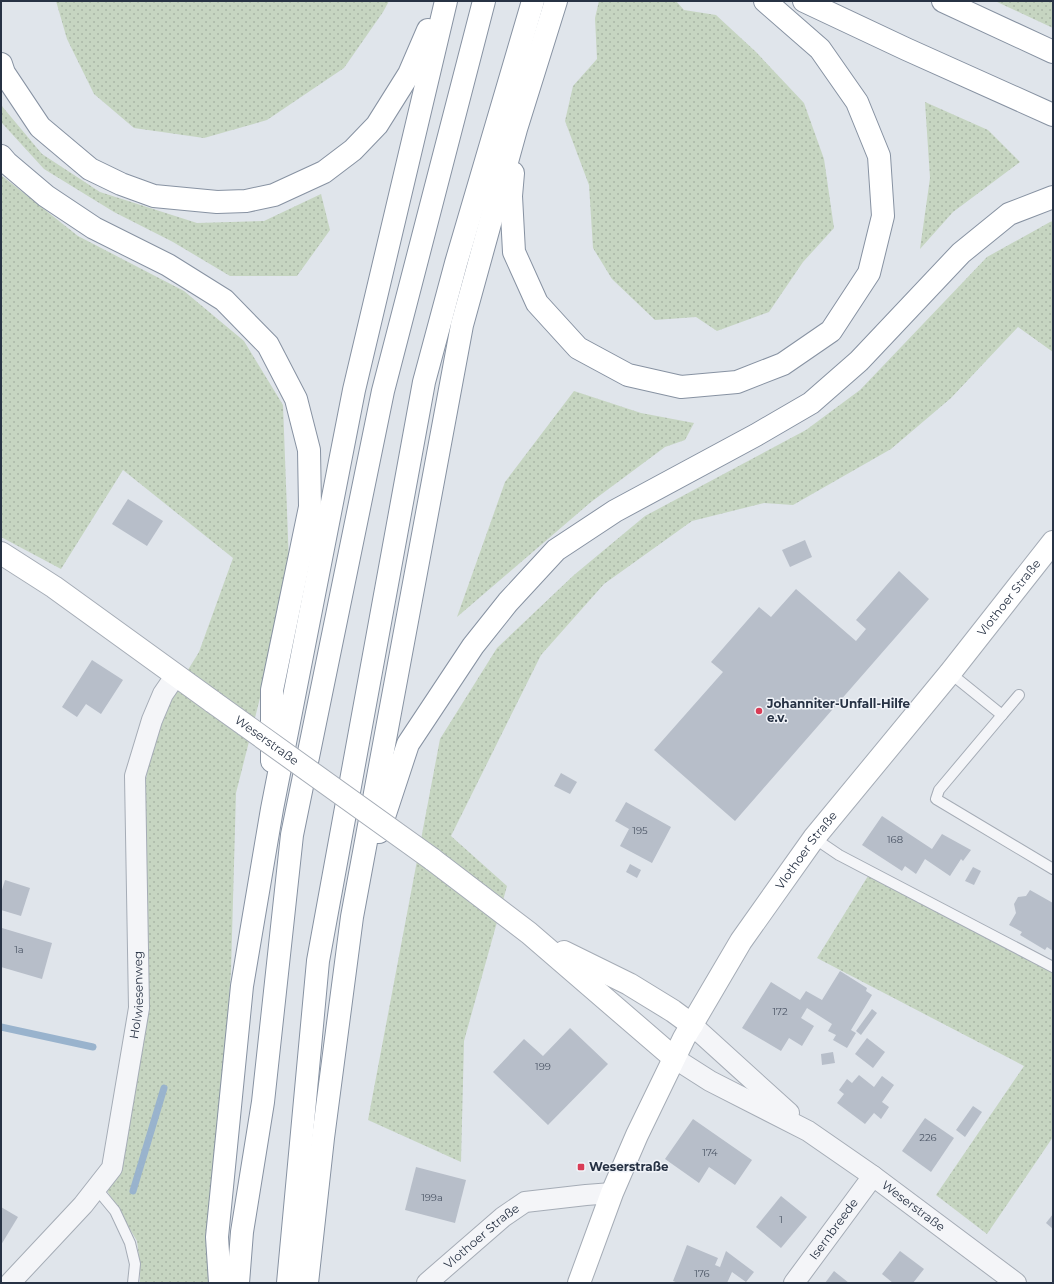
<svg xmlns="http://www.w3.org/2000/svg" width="1054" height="1284" viewBox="0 0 1054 1284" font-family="Montserrat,sans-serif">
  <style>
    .grass { fill: url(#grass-dots) }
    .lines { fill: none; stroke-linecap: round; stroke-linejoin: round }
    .stream { stroke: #99b3cd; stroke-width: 7 }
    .building { fill: #b7bec9 }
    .lane-casing { stroke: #a5acb6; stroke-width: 12 }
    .street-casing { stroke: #a5acb6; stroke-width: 22 }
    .secondary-casing { stroke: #a5acb6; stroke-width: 24 }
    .highway-casing { stroke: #8792a2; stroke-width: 24 }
    .lane { stroke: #f4f5f8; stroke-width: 10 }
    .street { stroke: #f4f5f8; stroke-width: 20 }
    .secondary { stroke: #fff; stroke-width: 22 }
    .highway { stroke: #fff; stroke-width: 22 }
    .secondary-bridge-casing { stroke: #a5acb6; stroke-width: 24; stroke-linecap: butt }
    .secondary-bridge { stroke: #fff; stroke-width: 22 }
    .poi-dot { fill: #d93c56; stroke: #f0f3f8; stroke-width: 1.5 }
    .labels { text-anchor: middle; stroke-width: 3; stroke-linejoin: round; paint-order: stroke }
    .number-label { font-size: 10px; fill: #4b5565 }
    .street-label { font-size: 12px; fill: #273244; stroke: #f0f3f8 }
    .poi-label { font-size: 12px; font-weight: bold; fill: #273244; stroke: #f0f3f8; text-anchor: start }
  </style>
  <defs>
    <pattern id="grass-dots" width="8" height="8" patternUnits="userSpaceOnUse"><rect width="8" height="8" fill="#c6d5c1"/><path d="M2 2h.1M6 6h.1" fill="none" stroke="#aab7a7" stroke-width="1.8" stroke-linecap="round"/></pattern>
  </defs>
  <rect width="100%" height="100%" fill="#e0e5eb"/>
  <g class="grass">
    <polygon points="56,1 389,1 383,12 344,68 267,120 204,138 134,128 94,94 67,39"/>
    <polygon points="599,1 676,1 684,10 716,15 756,52 804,103 824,159 834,228 803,262 769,312 717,331 696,317 655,320 612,279 593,248 589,185 565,121 573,86 597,59 595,18"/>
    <polygon points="995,1 1053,1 1053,28"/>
    <polygon points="925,102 988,130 1020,162 953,212 920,249 930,178"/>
    <polygon points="1,105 42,154 100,192 197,223 264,221 321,194 330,230 297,276 230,276 173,242 114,212 44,169 1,122"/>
    <polygon points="1,175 78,236 184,291 244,341 283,405 289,564 263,686 236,793 231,971 209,1283 140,1283 140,1266 137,1241 106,1189 133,1077 145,787 154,725 199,652 233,558 123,470 61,569 1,537"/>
    <polygon points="1053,221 1053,352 1018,327 951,398 891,449 793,505 764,503 692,521 604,584 541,655 451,836 507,886 464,1041 461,1162 368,1120 440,739 497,648 574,575 645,516 806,430 860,390 987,257 1050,222"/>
    <polygon points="574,391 641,413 694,423 685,440 665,447 591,502 457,617 505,482"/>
    <polygon points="868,876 1053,972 1053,1137 987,1234 936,1195 1024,1066 817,958"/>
  </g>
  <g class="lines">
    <g class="stream">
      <polyline points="1,1027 93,1047"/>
      <polyline points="133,1191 164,1088"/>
    </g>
  </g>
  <g class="building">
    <polygon points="128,499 163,521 147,546 112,524"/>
    <polygon points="805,540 812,557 790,567 782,550"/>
    <polygon points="899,571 929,599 735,821 654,750 723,672 711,662 759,607 771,617 796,589 856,641 866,629 856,620"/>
    <polygon points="92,660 123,680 101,714 86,704 77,717 62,707"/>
    <polygon points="561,773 577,782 570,794 554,786"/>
    <polygon points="626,802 671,827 652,863 620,846 629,829 615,821"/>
    <polygon points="882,816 932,849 942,834 971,850 963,861 961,859 950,876 925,859 916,874 905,866 902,871 862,845"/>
    <polygon points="630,864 641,870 637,878 626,872"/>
    <polygon points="973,867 981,871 974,885 965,881"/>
    <polygon points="5,880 30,888 21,916 1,910 1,893"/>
    <polygon points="1030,890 1053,903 1053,951 1047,947 1045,950 1020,935 1022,932 1009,925 1016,913 1014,904 1018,897 1026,896"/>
    <polygon points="2,928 52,943 42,979 1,967"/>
    <polygon points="840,971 867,988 866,991 872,995 851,1030 856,1033 847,1048 833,1040 836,1035 828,1031 832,1024 807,1008 801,1018 814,1026 802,1046 789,1038 781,1051 742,1028 771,982 800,1000 806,991 822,1000"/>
    <polygon points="872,1009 877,1013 861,1035 856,1031"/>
    <polygon points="570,1028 608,1064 548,1125 493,1072 524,1039 543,1056"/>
    <polygon points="867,1038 885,1052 873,1068 855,1054"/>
    <polygon points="833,1052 835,1063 822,1065 821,1054"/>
    <polygon points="859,1075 874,1087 882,1076 894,1085 882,1102 889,1107 881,1119 874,1113 865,1124 837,1103 844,1094 839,1090 847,1079 852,1083"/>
    <polygon points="973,1106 982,1112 965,1137 956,1130"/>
    <polygon points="925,1118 954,1138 931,1172 902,1151"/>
    <polygon points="693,1119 752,1160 735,1185 709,1167 699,1183 665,1159"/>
    <polygon points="416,1167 466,1180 455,1223 405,1210"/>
    <polygon points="781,1196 807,1217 781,1248 756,1227"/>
    <polygon points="1,1207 18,1217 1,1245"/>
    <polygon points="1053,1214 1053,1229 1046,1223"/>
    <polygon points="687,1245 718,1258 715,1265 720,1267 726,1251 754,1272 746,1282 732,1272 727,1283 678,1283 673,1281"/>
    <polygon points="900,1251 924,1269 913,1283 893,1283 882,1274"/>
    <polygon points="834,1271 849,1283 825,1283"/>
  </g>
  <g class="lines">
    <g class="lane-casing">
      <g id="lane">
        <polyline points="950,673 1002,715 939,790 936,799 1053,869"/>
        <polyline points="1002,715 1019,695"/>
        <polyline points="814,838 839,855 1053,967"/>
        <polyline points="96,1188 115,1211 130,1243 135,1264 133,1283"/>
      </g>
    </g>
    <g class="street-casing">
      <g id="street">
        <polyline points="692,1025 789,1113"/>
        <path id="s1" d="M674,1058L710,1081L808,1131L873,1176L1016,1283"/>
        <path id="s2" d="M10,1283L83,1205L112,1168L139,1008L135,776L152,720L163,694L176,675"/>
        <path id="s3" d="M427,1283L503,1217L525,1202L586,1195L612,1193"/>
        <path id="s4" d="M794,1283L873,1176"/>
      </g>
    </g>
    <g class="secondary-casing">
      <g id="secondary">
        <polyline points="1,553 54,587 213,702"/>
        <polyline points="432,859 529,933 674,1058"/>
        <polyline points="564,952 629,984 673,1011 692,1025"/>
        <path id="s5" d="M579,1283L612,1193L637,1135L684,1038L741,941L814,838L950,673L1053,542"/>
      </g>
    </g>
    <g class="highway-casing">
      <g id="highway">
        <polyline points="804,1 906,49 1053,115"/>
        <polyline points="943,1 1053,52"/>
        <polyline points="1,64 4,73 40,127 90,169 121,184 154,196 217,202 246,201 274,195 324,172 353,150 377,125 409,74 428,30"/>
        <polyline points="1,156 7,163 46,196 94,228 168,265 224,300 268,345 296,399 309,450 310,507 272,690 272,761"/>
        <polyline points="513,173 511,196 514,252 537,303 578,348 628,375 681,387 737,382 783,364 831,331 869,273 883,216 879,156 857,102 820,49 765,1"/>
        <polyline points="379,832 408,744 473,646 508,602 556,550 615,511 756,435 811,403 859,361 961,253 1009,214 1053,197"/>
        <polyline points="220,1283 217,1237 242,986 272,809 354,390 446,1"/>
        <polyline points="238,1283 242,1232 263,1102 292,835 383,391 484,1"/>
        <polyline points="288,1283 318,961 424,382 456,263 533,1"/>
        <polyline points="307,1283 323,1138 352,917 462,325 516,129 556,1"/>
      </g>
    </g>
    <use href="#lane" class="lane"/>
    <use href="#street" class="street"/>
    <use href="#secondary" class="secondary"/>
    <use href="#highway" class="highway"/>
    <g class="secondary-bridge-casing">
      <g id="secondary-bridge">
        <path id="s6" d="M213,702L432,859"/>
      </g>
    </g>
    <use href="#secondary-bridge" class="secondary-bridge"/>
  </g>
  <g class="poi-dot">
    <circle cx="759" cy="711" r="4"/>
    <rect x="577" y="1163" width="8" height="8" rx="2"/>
  </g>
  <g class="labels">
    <g class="number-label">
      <text x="640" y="834">195</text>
      <text x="895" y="843">168</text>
      <text x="19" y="953">1a</text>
      <text x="780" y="1015">172</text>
      <text x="543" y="1070">199</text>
      <text x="928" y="1141">226</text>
      <text x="710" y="1156">174</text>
      <text x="432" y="1201">199a</text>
      <text x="781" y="1223">1</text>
      <text x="702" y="1277">176</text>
    </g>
    <g class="street-label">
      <text dy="4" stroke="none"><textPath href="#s5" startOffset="815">Vlothoer Straße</textPath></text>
      <text dy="4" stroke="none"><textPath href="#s6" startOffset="66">Weserstraße</textPath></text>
      <text dy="4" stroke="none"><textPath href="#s5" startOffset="491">Vlothoer Straße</textPath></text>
      <text dy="4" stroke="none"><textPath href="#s2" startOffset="329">Holwiesenweg</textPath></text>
      <text dy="4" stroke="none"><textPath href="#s1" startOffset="282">Weserstraße</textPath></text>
      <text dy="4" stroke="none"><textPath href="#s4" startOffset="67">Isernbreede</textPath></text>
      <text dy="4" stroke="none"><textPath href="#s3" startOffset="72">Vlothoer Straße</textPath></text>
    </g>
    <g class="poi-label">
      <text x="767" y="708">Johanniter-Unfall-Hilfe<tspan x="767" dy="14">e.v.</tspan></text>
      <text x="589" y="1171">Weserstraße</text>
    </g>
  </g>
  <rect width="1054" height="1284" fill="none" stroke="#273244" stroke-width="4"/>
</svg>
